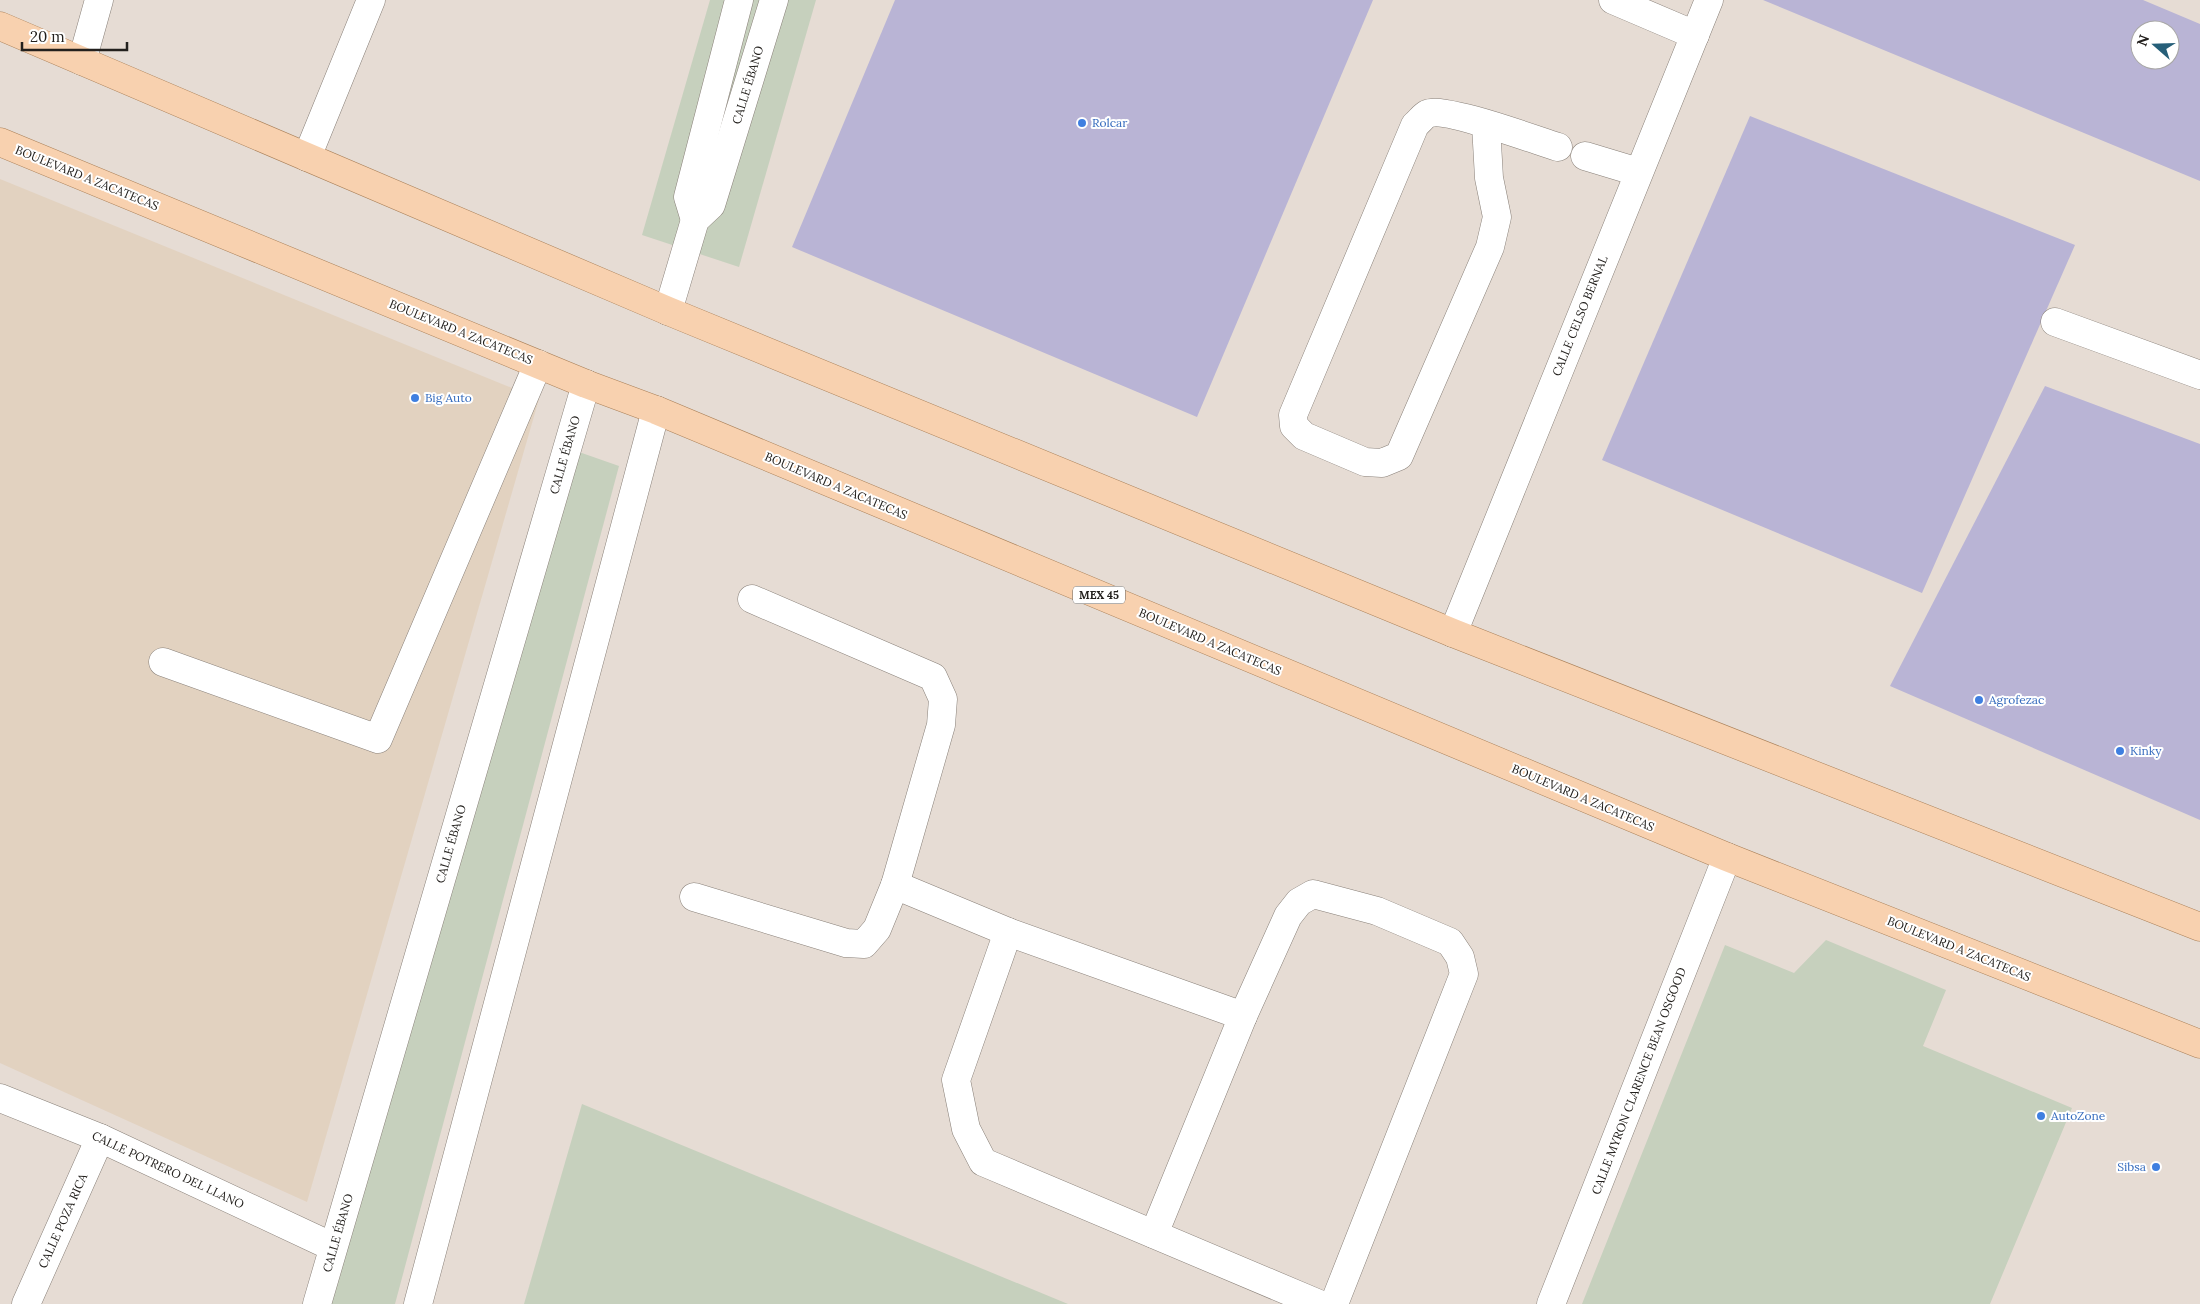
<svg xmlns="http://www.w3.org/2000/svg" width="2200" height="1304" viewBox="0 0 2200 1304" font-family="Lora,serif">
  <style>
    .industrial { fill: #e2d2c0 }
    .green { fill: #c6d0bd }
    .building { fill: #b9b4d5; fill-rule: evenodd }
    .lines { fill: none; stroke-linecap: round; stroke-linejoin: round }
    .minor-casing { stroke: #898079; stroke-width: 29 }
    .major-casing { stroke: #aa8059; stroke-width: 29 }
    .minor { stroke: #fff; stroke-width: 28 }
    .major { stroke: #f8d1af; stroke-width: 28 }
    .shop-dot { fill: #3f7fe0; stroke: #fff; stroke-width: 2 }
    .labels { text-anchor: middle; stroke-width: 4; stroke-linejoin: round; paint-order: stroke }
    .shield { fill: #fff; stroke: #656361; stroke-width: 1 }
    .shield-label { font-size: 11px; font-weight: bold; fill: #23201d }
    .street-label { font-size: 12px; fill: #23201d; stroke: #fff }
    .shop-label { font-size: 12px; fill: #366cbe; stroke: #fff; text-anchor: start }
  </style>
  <rect width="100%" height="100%" fill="#e6dcd4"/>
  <polygon class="industrial" points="0,179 539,399 307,1202 0,1063"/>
  <g class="green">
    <polygon points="710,0 816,0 739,267 642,235"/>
    <polygon points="579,452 619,466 395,1304 331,1304"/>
    <polygon points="1826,940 1946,990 1923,1046 2072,1108 1990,1304 1582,1304 1725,945 1794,973"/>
    <polygon points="582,1104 1068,1304 524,1304"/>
  </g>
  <g class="building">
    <polygon points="895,0 1373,0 1197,417 792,247"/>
    <path d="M1763,0H2143L2200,24V181ZM2140,30H2170V60H2140Z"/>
    <polygon points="1750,116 2075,245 1922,593 1602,460"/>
    <polygon points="2045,386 2200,444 2200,820 1890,686"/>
  </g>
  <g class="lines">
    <g class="minor-casing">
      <g id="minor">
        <polyline points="1613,0 1695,35"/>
        <polyline points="82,61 99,0"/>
        <path d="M1486,125L1489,178L1497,217L1490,247L1399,456L1382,463L1365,462L1304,436L1294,426L1293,415L1415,125C1419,122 1423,116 1427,114C1444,106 1535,140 1558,147"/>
        <polyline points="1585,156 1638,172"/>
        <polyline points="307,157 371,0"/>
        <polyline points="695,220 688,197 739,0"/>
        <polyline points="668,311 695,220 711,205 774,0"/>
        <polyline points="2055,322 2200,375"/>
        <polyline points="1453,633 1709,0"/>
        <polyline points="163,662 378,739 538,364"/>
        <polyline points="895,885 1008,932 1243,1016"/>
        <polyline points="694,897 846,943 864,944 877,929 895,885 941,725 943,699 933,677 752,599"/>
        <polyline points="1008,932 956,1080 966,1129 983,1162 1319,1304"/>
        <polyline points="0,1098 100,1138 333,1247"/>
        <polyline points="1154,1234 1243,1016 1288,916 1299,902 1313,894 1377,911 1450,942 1460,957 1464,974 1334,1304"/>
        <polyline points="26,1304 100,1138"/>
        <polyline points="317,1304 586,384"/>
        <polyline points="418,1304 656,410"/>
        <polyline points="1551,1304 1727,857"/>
      </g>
    </g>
    <g class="major-casing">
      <g id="major">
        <polyline points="0,26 668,311 1453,633 2200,927"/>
        <polyline points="0,142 586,384 656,410 1727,857 2200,1044"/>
      </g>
    </g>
    <use href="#minor" class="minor"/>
    <use href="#major" class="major"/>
  </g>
  <g class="shop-dot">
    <circle cx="1082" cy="123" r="5"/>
    <circle cx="415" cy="398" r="5"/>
    <circle cx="1979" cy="700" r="5"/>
    <circle cx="2120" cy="751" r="5"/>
    <circle cx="2041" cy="1116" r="5"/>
    <circle cx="2156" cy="1167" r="5"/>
  </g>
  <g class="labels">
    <rect class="shield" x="1073" y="586.5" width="52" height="17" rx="4"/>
    <g class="shield-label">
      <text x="1099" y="599">MEX 45</text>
    </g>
    <g class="street-label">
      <text transform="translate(748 85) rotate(-73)" y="4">CALLE ÉBANO</text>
      <text transform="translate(87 178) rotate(22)" y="4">BOULEVARD A ZACATECAS</text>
      <text transform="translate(1580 316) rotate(-68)" y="4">CALLE CELSO BERNAL</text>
      <text transform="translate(461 332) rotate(22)" y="4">BOULEVARD A ZACATECAS</text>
      <text transform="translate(565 455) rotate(-74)" y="4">CALLE ÉBANO</text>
      <text transform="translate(836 486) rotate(23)" y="4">BOULEVARD A ZACATECAS</text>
      <text transform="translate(1210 642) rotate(23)" y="4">BOULEVARD A ZACATECAS</text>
      <text transform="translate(1583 798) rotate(23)" y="4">BOULEVARD A ZACATECAS</text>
      <text transform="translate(451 844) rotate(-74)" y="4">CALLE ÉBANO</text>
      <text transform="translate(1959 949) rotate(22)" y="4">BOULEVARD A ZACATECAS</text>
      <text transform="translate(1639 1081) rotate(-69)" y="4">CALLE MYRON CLARENCE BEAN OSGOOD</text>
      <text transform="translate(168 1170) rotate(25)" y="4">CALLE POTRERO DEL LLANO</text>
      <text transform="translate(63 1221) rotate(-66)" y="4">CALLE POZA RICA</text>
      <text transform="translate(338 1233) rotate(-74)" y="4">CALLE ÉBANO</text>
    </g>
    <g class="shop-label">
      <text x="1092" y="127">Rolcar</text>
      <text x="425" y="402">Big Auto</text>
      <text x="1989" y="704">Agrofezac</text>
      <text x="2130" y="755">Kinky</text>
      <text x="2051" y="1120">AutoZone</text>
      <text x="2146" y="1171" text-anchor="end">Sibsa</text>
    </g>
  </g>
  <g transform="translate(2155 45) rotate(290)"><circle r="24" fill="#ffffff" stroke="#a7a6a5"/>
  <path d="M0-4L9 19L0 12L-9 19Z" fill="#265f79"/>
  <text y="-8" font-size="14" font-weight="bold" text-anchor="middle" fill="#23201d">N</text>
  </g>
  <path d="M22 42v8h105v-8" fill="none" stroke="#23201d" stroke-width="2.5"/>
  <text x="30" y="42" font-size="15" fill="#23201d" stroke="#ffffff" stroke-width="4" paint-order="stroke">20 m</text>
</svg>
